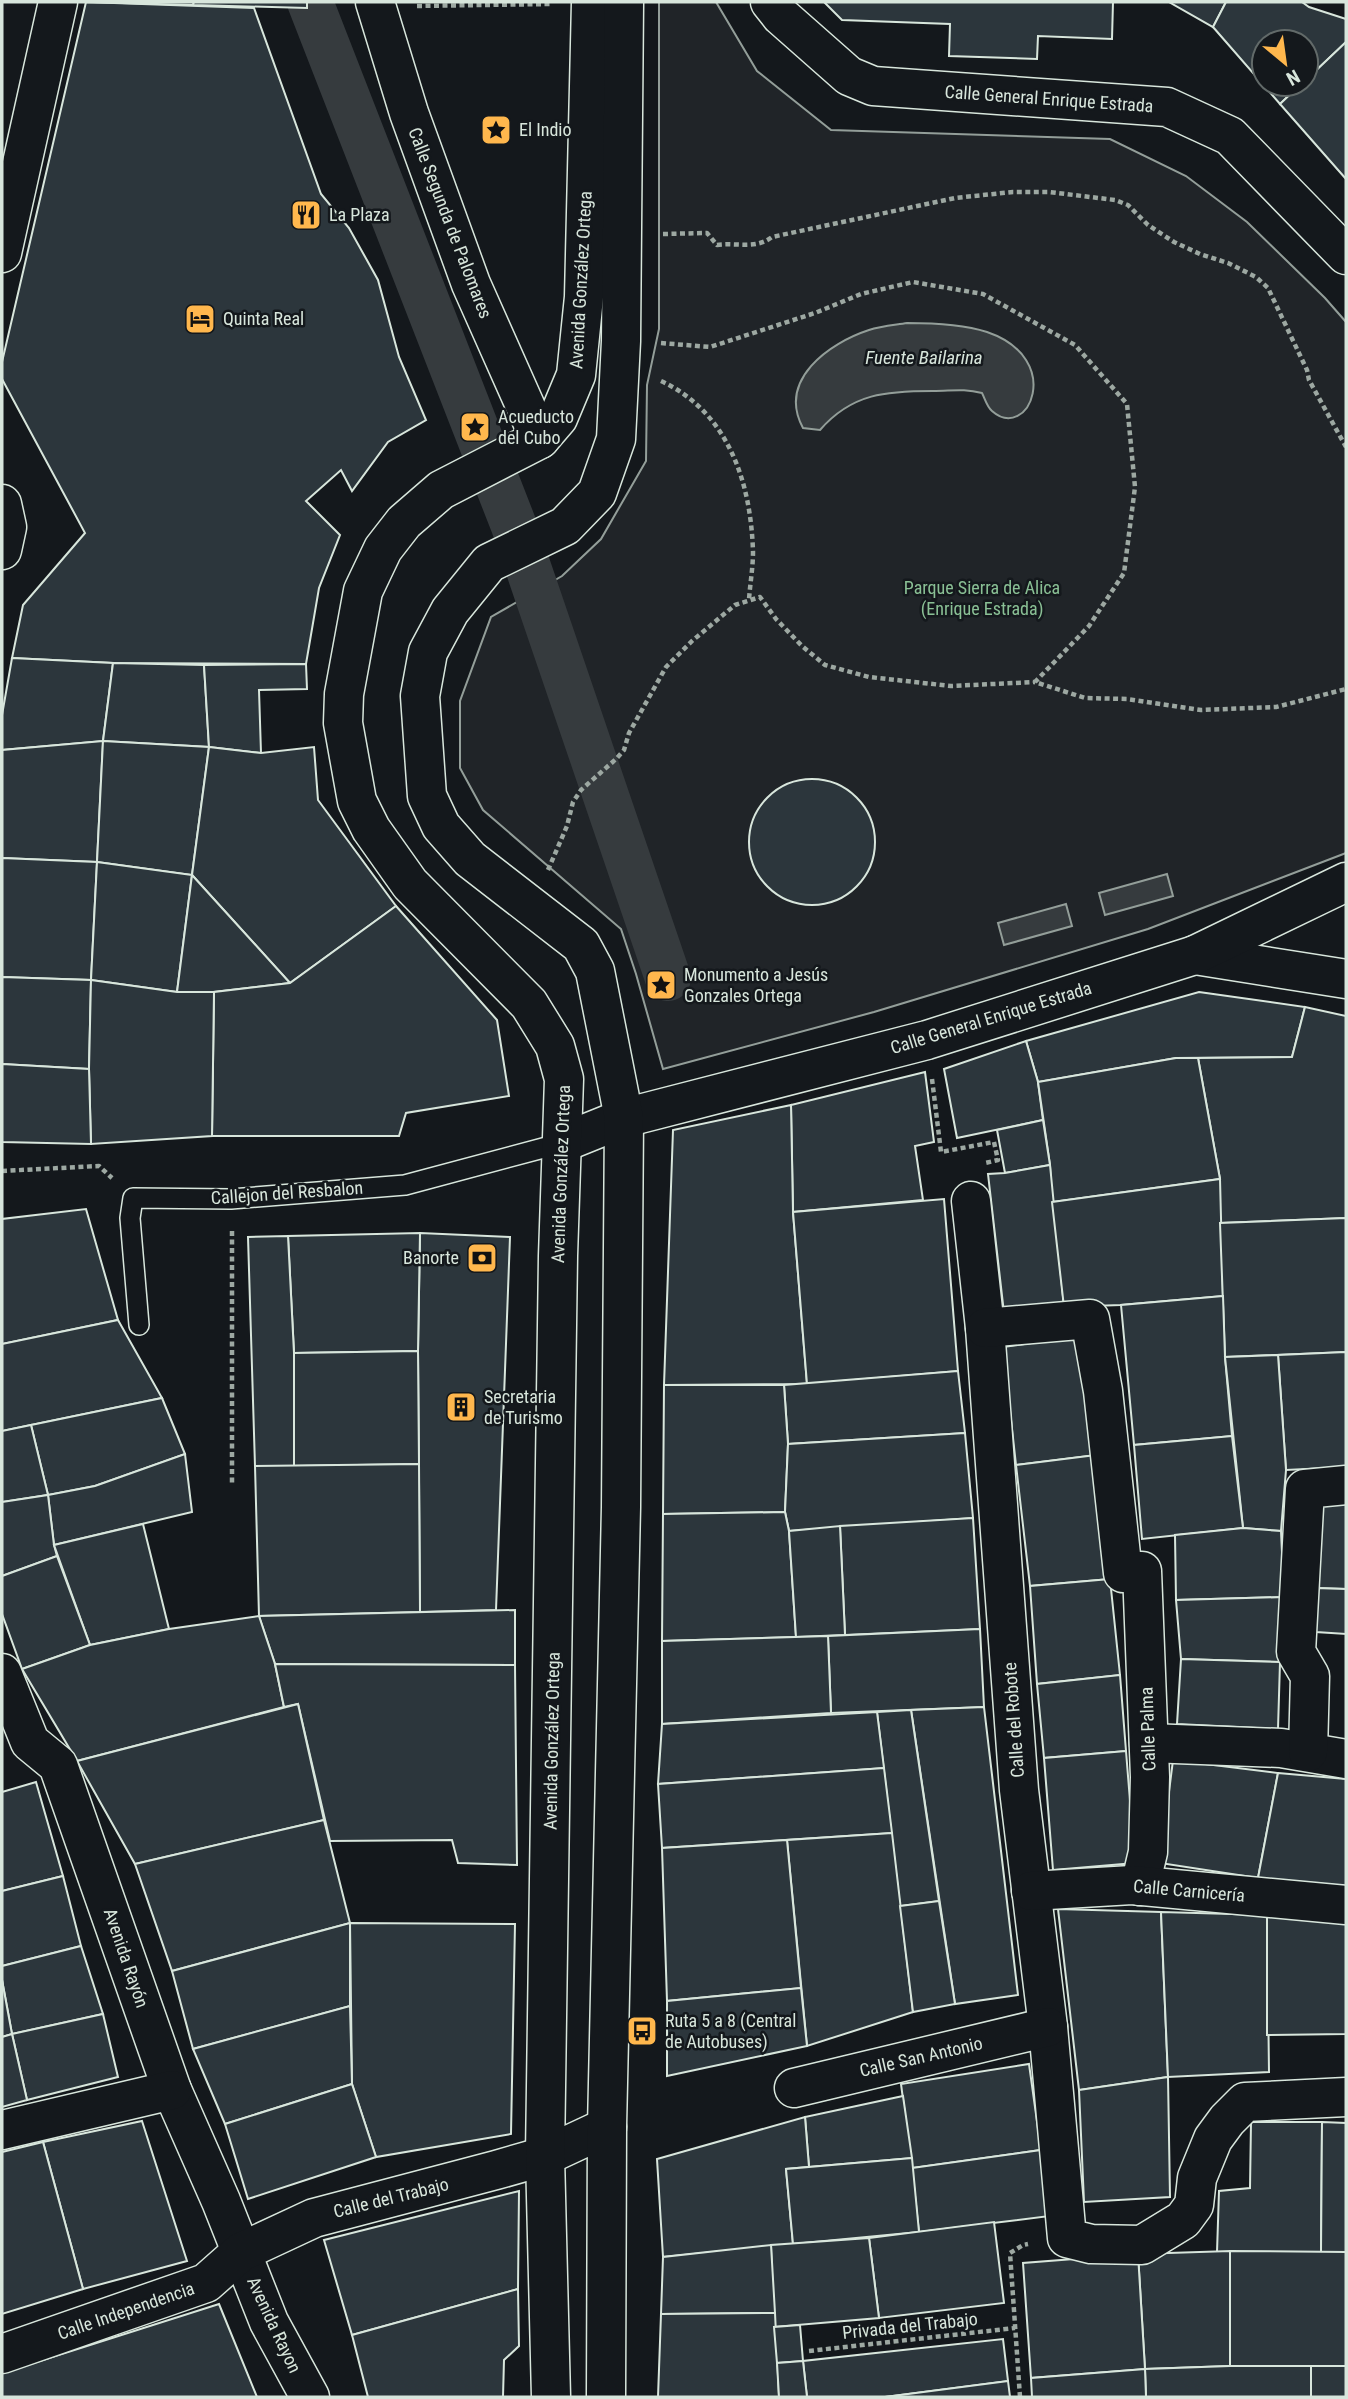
<svg xmlns="http://www.w3.org/2000/svg" width="1348" height="2399" viewBox="0 0 1348 2399" font-family="'Roboto Condensed',sans-serif">
  <style>
    .green { fill: #202428; stroke: #939e99; stroke-width: 2 }
    .water { fill: #363b3e; stroke: #939e99; stroke-width: 2 }
    .lines { fill: none; stroke-linecap: round; stroke-linejoin: round }
    .canal { stroke: #363b3e; stroke-width: 46 }
    .building { fill: #2c363c; stroke: #d8e6dc; stroke-width: 2 }
    .lane-casing { stroke: #d8e6dc; stroke-width: 22 }
    .street-casing { stroke: #d8e6dc; stroke-width: 41 }
    .secondary-casing { stroke: #d8e6dc; stroke-width: 41 }
    .path { stroke: #9da8a2; stroke-width: 4.5; stroke-dasharray: 5 3.5; stroke-linecap: butt }
    .lane { stroke: #14181c; stroke-width: 19 }
    .street { stroke: #14181c; stroke-width: 38 }
    .secondary { stroke: #14181c; stroke-width: 38 }
    .labels { text-anchor: middle; stroke-width: 5; stroke-linejoin: round; paint-order: stroke }
    .street-label { font-size: 18px; fill: #d8e6dc; stroke: #14181c }
    .poi-label { font-size: 18px; fill: #d8e6dc; stroke: #14181c; text-anchor: start }
    .park-label { font-size: 18px; fill: #8ac095; stroke: #14181c }
    .water-label { font-size: 19px; font-style: italic; fill: #d8e6dc; stroke: #14181c }
  </style>
  <rect width="100%" height="100%" fill="#14181c"/>
  <polygon class="green" points="659,2 716,2 757,71 831,130 1110,139 1186,176 1247,222 1325,298 1346,322 1346,853 1148,929 874,1012 663,1069 636,974 621,929 483,810 460,768 460,701 491,617 562,576 601,539 646,461 647,385 659,329"/>
  <g class="water">
    <path d="M907,323C934,323 962,324 987,332C1066,359 1028,443 992,411C987,407 985,399 982,393C963,388 952,391 933,391C887,391 852,393 820,430L803,428C777,380 829,343 869,330C881,326 895,325 907,323Z"/>
    <polygon points="1167,874 1173,896 1105,915 1099,893"/>
    <polygon points="1066,904 1072,926 1004,945 998,923"/>
  </g>
  <g class="lines">
    <polyline class="canal" points="310,2 514,526 668,978"/>
  </g>
  <g class="building">
    <polygon points="86,2 254,8 321,194 349,228 378,280 399,357 426,420 388,442 352,491 341,470 306,501 340,535 319,588 306,664 113,663 12,658 23,605 85,533 2,379 2,362"/>
    <polygon points="86,2 194,2 193,5"/>
    <polygon points="194,2 307,2 307,8 193,5"/>
    <polygon points="824,2 1113,2 1112,39 1038,36 1037,59 949,56 950,24 842,20"/>
    <polygon points="1169,2 1226,2 1213,27"/>
    <polygon points="1226,2 1302,2 1309,7 1346,19 1346,42 1306,80 1306,42 1264,42 1264,84 1301,84 1280,104 1213,27"/>
    <polygon points="1346,42 1346,179 1280,104 1301,84 1306,84 1306,80"/>
    <polygon points="12,658 113,663 103,741 2,750 2,715"/>
    <polygon points="113,663 204,665 209,747 103,741"/>
    <polygon points="306,664 307,689 259,690 261,753 209,747 204,665"/>
    <polygon points="103,741 97,862 2,858 2,750"/>
    <polygon points="103,741 209,747 192,875 97,862"/>
    <polygon points="209,747 261,753 314,747 318,800 396,906 290,983 192,875"/>
    <circle cx="812" cy="842" r="63"/>
    <polygon points="2,858 97,862 91,980 2,977"/>
    <polygon points="97,862 192,875 177,992 91,980"/>
    <polygon points="192,875 290,983 214,992 177,992"/>
    <polygon points="396,906 497,1020 509,1096 406,1113 399,1136 212,1136 214,992 290,983"/>
    <polygon points="2,977 91,980 89,1069 2,1064"/>
    <polygon points="91,980 177,992 214,992 212,1136 91,1144 89,1069"/>
    <polygon points="1199,992 1305,1007 1292,1057 1176,1058 1038,1082 1026,1041"/>
    <polygon points="1305,1007 1346,1016 1346,1218 1220,1223 1220,1179 1198,1058 1292,1057"/>
    <polygon points="1026,1041 1038,1082 1043,1120 957,1138 944,1069"/>
    <polygon points="1176,1058 1198,1058 1220,1179 1052,1202 1050,1165 1038,1082"/>
    <polygon points="2,1064 89,1069 91,1144 2,1142"/>
    <polygon points="925,1072 934,1142 915,1146 923,1200 793,1212 791,1105"/>
    <polygon points="791,1105 793,1212 807,1384 664,1385 673,1130"/>
    <polygon points="1043,1120 1050,1165 1005,1173 997,1130"/>
    <polygon points="1050,1165 1064,1307 1004,1313 988,1174 1005,1173"/>
    <polygon points="1220,1179 1223,1296 1121,1305 1064,1307 1052,1202"/>
    <polygon points="944,1199 958,1371 807,1384 793,1212"/>
    <polygon points="86,1209 118,1320 2,1344 2,1219"/>
    <polygon points="1346,1218 1346,1352 1225,1357 1220,1223"/>
    <polygon points="420,1233 510,1237 496,1610 420,1612 418,1351"/>
    <polygon points="420,1233 418,1351 294,1353 288,1236"/>
    <polygon points="288,1236 294,1353 294,1466 255,1466 248,1237"/>
    <polygon points="1223,1296 1225,1357 1232,1436 1134,1445 1121,1305"/>
    <polygon points="118,1320 162,1398 2,1431 2,1344"/>
    <polygon points="1081,1336 1096,1455 1016,1465 1003,1347"/>
    <polygon points="418,1351 419,1464 294,1466 294,1353"/>
    <polygon points="1346,1352 1346,1467 1286,1470 1278,1355"/>
    <polygon points="1278,1355 1286,1470 1281,1531 1243,1528 1225,1357"/>
    <polygon points="958,1371 965,1433 788,1444 784,1385"/>
    <polygon points="664,1385 784,1385 788,1444 785,1512 663,1514"/>
    <polygon points="162,1398 185,1454 95,1486 48,1495 31,1425"/>
    <polygon points="31,1425 48,1495 2,1502 2,1431"/>
    <polygon points="965,1433 973,1518 789,1531 785,1512 788,1444"/>
    <polygon points="1232,1436 1243,1528 1142,1539 1134,1445"/>
    <polygon points="185,1454 192,1512 54,1545 48,1495 95,1486"/>
    <polygon points="1096,1455 1110,1579 1030,1586 1016,1465"/>
    <polygon points="419,1464 420,1612 259,1616 255,1466"/>
    <polygon points="48,1495 54,1545 57,1556 2,1576 2,1502"/>
    <polygon points="1318,1502 1346,1502 1346,1589 1315,1588"/>
    <polygon points="785,1512 789,1531 796,1637 662,1641 663,1514"/>
    <polygon points="973,1518 980,1629 845,1635 840,1526"/>
    <polygon points="143,1524 169,1629 90,1645 54,1545"/>
    <polygon points="840,1526 845,1635 796,1637 789,1531"/>
    <polygon points="1243,1528 1281,1531 1284,1597 1176,1600 1175,1535"/>
    <polygon points="57,1556 90,1645 22,1669 2,1614 2,1576"/>
    <polygon points="1110,1579 1120,1675 1037,1684 1030,1586"/>
    <polygon points="1315,1588 1346,1589 1346,1634 1316,1632"/>
    <polygon points="1284,1597 1280,1662 1181,1659 1176,1600"/>
    <polygon points="515,1610 515,1665 275,1664 259,1616"/>
    <polygon points="259,1616 275,1664 284,1707 77,1761 22,1669 90,1645 169,1629"/>
    <polygon points="980,1629 984,1707 831,1713 828,1636"/>
    <polygon points="828,1636 831,1713 662,1724 662,1641"/>
    <polygon points="1181,1659 1280,1662 1278,1729 1177,1724"/>
    <polygon points="275,1664 515,1665 517,1865 458,1863 452,1840 330,1841 298,1704 284,1707"/>
    <polygon points="1120,1675 1126,1751 1044,1758 1037,1684"/>
    <polygon points="298,1704 324,1820 135,1864 77,1761"/>
    <polygon points="984,1707 1018,1995 955,2004 911,1710"/>
    <polygon points="911,1710 939,1901 900,1906 877,1712"/>
    <polygon points="877,1712 884,1768 658,1784 662,1724"/>
    <polygon points="1126,1751 1135,1863 1053,1870 1044,1758"/>
    <polygon points="1173,1760 1278,1773 1258,1878 1160,1863"/>
    <polygon points="884,1768 892,1833 662,1848 658,1784"/>
    <polygon points="1278,1773 1346,1779 1346,1886 1258,1878"/>
    <polygon points="36,1782 63,1876 2,1891 2,1792"/>
    <polygon points="324,1820 350,1923 172,1971 135,1864"/>
    <polygon points="892,1833 913,2012 807,2046 787,1840"/>
    <polygon points="787,1840 801,1988 667,2001 662,1848"/>
    <polygon points="63,1876 81,1946 2,1966 2,1891"/>
    <polygon points="939,1901 955,2004 913,2012 900,1906"/>
    <polygon points="1058,1909 1161,1912 1168,2077 1079,2090"/>
    <polygon points="1161,1912 1267,1915 1269,2072 1168,2077"/>
    <polygon points="1267,1915 1346,1919 1346,2034 1267,2035"/>
    <polygon points="350,1923 515,1924 511,2134 376,2157 352,2084"/>
    <polygon points="350,1923 350,2006 193,2049 172,1971"/>
    <polygon points="81,1946 103,2014 12,2034 2,1980 2,1966"/>
    <polygon points="2,1980 12,2034 2,2037"/>
    <polygon points="801,1988 807,2046 667,2076 667,2001"/>
    <polygon points="350,2006 352,2084 225,2124 193,2049"/>
    <polygon points="103,2014 118,2077 27,2100 12,2034"/>
    <polygon points="12,2034 27,2100 2,2107 2,2037"/>
    <polygon points="1029,2064 1041,2150 912,2168 901,2084"/>
    <polygon points="1168,2077 1170,2197 1084,2202 1079,2090"/>
    <polygon points="352,2084 376,2157 248,2199 225,2124"/>
    <polygon points="903,2096 912,2158 809,2167 805,2117"/>
    <polygon points="805,2117 809,2167 786,2169 793,2244 663,2257 657,2159"/>
    <polygon points="142,2121 187,2261 83,2289 43,2142"/>
    <polygon points="1251,2122 1322,2122 1321,2252 1217,2252 1219,2191 1250,2188"/>
    <polygon points="1322,2122 1346,2123 1346,2252 1321,2252"/>
    <polygon points="43,2142 83,2289 2,2314 2,2152"/>
    <polygon points="1041,2150 1050,2216 919,2232 912,2168"/>
    <polygon points="912,2158 919,2232 793,2244 786,2169"/>
    <polygon points="519,2191 518,2289 352,2335 324,2240"/>
    <polygon points="994,2222 1004,2303 879,2318 869,2238"/>
    <polygon points="869,2238 879,2318 774,2327 771,2245"/>
    <polygon points="771,2245 775,2313 661,2314 663,2257"/>
    <polygon points="1230,2251 1230,2366 1145,2369 1138,2254"/>
    <polygon points="1230,2251 1346,2252 1346,2366 1230,2366"/>
    <polygon points="1138,2254 1145,2369 1031,2378 1023,2263"/>
    <polygon points="518,2289 519,2346 504,2360 503,2397 368,2397 352,2335"/>
    <polygon points="219,2304 257,2397 2,2397 2,2373"/>
    <polygon points="775,2313 779,2397 658,2397 661,2314"/>
    <polygon points="800,2325 803,2361 777,2363 774,2327"/>
    <polygon points="1003,2339 1008,2381 885,2397 807,2397 803,2361"/>
    <polygon points="803,2361 807,2397 779,2397 777,2363"/>
    <polygon points="1230,2366 1311,2366 1311,2397 1146,2397 1145,2369"/>
    <rect x="1311" y="2366" width="35" height="31"/>
    <polygon points="1145,2369 1146,2397 1032,2397 1031,2378"/>
    <polygon points="1008,2381 1010,2397 885,2397"/>
  </g>
  <g class="lines">
    <g class="lane-casing">
      <polyline id="lane" points="139,1325 130,1218 133,1198 231,1199 405,1185 562,1143"/>
    </g>
    <g class="street-casing">
      <g id="street">
        <polyline points="375,2 409,113 471,284 540,439"/>
        <polyline points="770,2 781,16 849,76 873,86 1167,107 1230,136 1346,255"/>
        <polyline points="2,253 58,2"/>
        <polyline points="2,504 7,527 2,550"/>
        <polyline points="1195,955 1346,979"/>
        <polyline points="562,1143 624,1118 927,1040 1195,955 1346,882"/>
        <polyline points="971,1201 985,1328 1019,1790 1048,2027 1067,2238 1091,2244 1142,2245 1183,2220 1194,2205 1197,2178 1213,2139 1227,2120 1245,2102 1346,2097"/>
        <polyline points="985,1328 1090,1319 1103,1391 1123,1573 1142,1571 1150,1777 1148,1852 1140,1886"/>
        <polyline points="2,1673 30,1742 58,1765 172,2090 221,2201 269,2322 310,2397"/>
        <polyline points="1149,1743 1281,1748 1346,1759"/>
        <polyline points="1308,1752 1310,1676 1296,1652 1305,1489 1346,1485"/>
        <polyline points="1031,1891 1132,1885 1346,1905"/>
        <polyline points="794,2088 1048,2027"/>
        <polyline points="2,2130 172,2090"/>
        <polyline points="2,2354 206,2283 241,2252 314,2218 496,2170 545,2156 607,2127"/>
      </g>
    </g>
    <g class="secondary-casing">
      <g id="secondary">
        <polyline points="551,2397 545,2156 558,1256 564,1079 555,1046 529,1004 410,884 371,829 357,801 343,723 344,694 363,591 383,549 404,522 441,490 540,439 558,418 576,375 584,297 591,2"/>
        <polyline points="606,2397 607,2127 621,1507 624,1118 595,971 581,945 470,859 441,826 427,796 420,696 428,652 450,611 489,563 565,526 597,493 616,439 621,341 624,2"/>
      </g>
    </g>
    <g class="path">
      <polyline points="417,6 552,4"/>
      <path d="M663,234L707,233L717,245C736,242 755,250 772,237L955,198L1013,192H1049L1115,200L1128,205L1148,225L1174,242L1200,254L1228,263L1256,277L1268,288L1307,370L1309,380L1346,447"/>
      <polyline points="661,343 710,347 815,313 861,294 913,282 983,294 1075,345 1127,404 1135,487 1124,573 1089,626 1035,682 1085,698 1127,699 1201,710 1276,707 1346,689"/>
      <path d="M661,381C728,412 751,482 753,552C753,568 750,584 749,600"/>
      <polyline points="548,870 567,826 573,802 581,790 616,759 624,750 629,733 666,667 692,641 735,605 760,597 776,619 802,646 825,665 869,677 951,686 1035,682"/>
      <polyline points="932,1079 941,1152 994,1142 998,1160 985,1163"/>
      <polyline points="2,1171 99,1166 112,1178"/>
      <polyline points="232,1231 232,1485"/>
      <polyline points="809,2351 1015,2328"/>
      <polyline points="1020,2397 1010,2253 1023,2245 1028,2244"/>
    </g>
    <use href="#lane" class="lane"/>
    <use href="#street" class="street"/>
    <use href="#secondary" class="secondary"/>
  </g>
  <defs>
    <g id="sight-square" transform="scale(1.575)"><rect x="-9" y="-9" width="18" height="18" rx="4" fill="#ffb74d" stroke="#14181c"/><path d="M0-6L1.8-2.2L6-1.7L2.9 1.2L3.7 5.4L0 3.3L-3.7 5.4L-2.9 1.2L-6-1.7L-1.8-2.2Z" fill="#111"/></g>
    <g id="restaurant-square" transform="scale(1.575)"><rect x="-9" y="-9" width="18" height="18" rx="4" fill="#ffb74d" stroke="#14181c"/><path d="M-5-6h1v4h1v-4h1v4h1v-4h1v5L-1.5 .5V6h-2V.5L-5-1ZM5-6V6H3V1.5H1.5Q1.5-4 5-6Z" fill="#111"/></g>
    <g id="hotel-square" transform="scale(1.575)"><rect x="-9" y="-9" width="18" height="18" rx="4" fill="#ffb74d" stroke="#14181c"/><path d="M-6-4.5h1.5V1H6V5H4.5V3h-9V5H-6ZM-4 0a1.8 1.8 0 1 1 3.6 0ZM.5 0V-2.5h3Q6-2.5 6 0Z" fill="#111"/></g>
    <g id="bank-square" transform="scale(1.575)"><rect x="-9" y="-9" width="18" height="18" rx="4" fill="#ffb74d" stroke="#14181c"/><path d="M-6-4H6V4H-6ZM0-2.3a2.3 2.3 0 1 0 0 4.6a2.3 2.3 0 1 0 0-4.6Z" fill="#111"/></g>
    <g id="building-square" transform="scale(1.575)"><rect x="-9" y="-9" width="18" height="18" rx="4" fill="#ffb74d" stroke="#14181c"/><path d="M-4-6H4V6H1V3H-1V6H-4ZM-2.5-4.3h1.7v1.8h-1.7ZM.8-4.3h1.7v1.8H.8ZM-2.5-1h1.7V.8h-1.7ZM.8-1h1.7V.8H.8Z" fill="#111"/></g>
    <g id="bus-square" transform="scale(1.575)"><rect x="-9" y="-9" width="18" height="18" rx="4" fill="#ffb74d" stroke="#14181c"/><path d="M-5-6H5V4H4V6H2V4H-2V6H-4V4H-5ZM-3.5-4V0h7V-4ZM-3.5 1.2v1.5H-2V1.2ZM2 1.2v1.5H3.5V1.2Z" fill="#111"/></g>
  </defs>
  <g fill-rule="evenodd">
    <use href="#sight-square" x="496" y="130"/>
    <use href="#restaurant-square" x="306" y="215"/>
    <use href="#hotel-square" x="200" y="319"/>
    <use href="#sight-square" x="475" y="427"/>
    <use href="#sight-square" x="661" y="985"/>
    <use href="#bank-square" x="482" y="1258"/>
    <use href="#building-square" x="461" y="1407"/>
    <use href="#bus-square" x="642" y="2031"/>
  </g>
  <g class="labels">
    <g class="street-label">
      <text transform="translate(1049 99) rotate(4)" y="6">Calle General Enrique Estrada</text>
      <text transform="translate(450 223) rotate(69)" y="6">Calle Segunda de Palomares</text>
      <text transform="translate(581 280) rotate(-87)" y="6">Avenida González Ortega</text>
      <text transform="translate(991 1018) rotate(-17)" y="6">Calle General Enrique Estrada</text>
      <text transform="translate(561 1174) rotate(-88)" y="6">Avenida González Ortega</text>
      <text transform="translate(287 1193) rotate(-4)" y="6">Callejon del Resbalon</text>
      <text transform="translate(1014 1720) rotate(-94)" y="6">Calle del Robote</text>
      <text transform="translate(1148 1729) rotate(-92)" y="6">Calle Palma</text>
      <text transform="translate(552 1741) rotate(-89)" y="6">Avenida González Ortega</text>
      <text transform="translate(1189 1891) rotate(5)" y="6">Calle Carnicería</text>
      <text transform="translate(126 1958) rotate(71)" y="6">Avenida Rayón</text>
      <text transform="translate(921 2057) rotate(-13)" y="6">Calle San Antonio</text>
      <text transform="translate(391 2198) rotate(-14)" y="6">Calle del Trabajo</text>
      <text transform="translate(126 2311) rotate(-19)" y="6">Calle Independencia</text>
      <text transform="translate(274 2325) rotate(65)" y="6">Avenida Rayon</text>
      <text transform="translate(910 2326) rotate(-6)" y="6">Privada del Trabajo</text>
    </g>
    <g class="poi-label">
      <text x="519" y="136">El Indio</text>
      <text x="329" y="221">La Plaza</text>
      <text x="223" y="325">Quinta Real</text>
      <text x="498" y="423">Acueducto<tspan x="498" dy="21">del Cubo</tspan></text>
      <text x="684" y="981">Monumento a Jesús<tspan x="684" dy="21">Gonzales Ortega</tspan></text>
      <text x="459" y="1264" text-anchor="end">Banorte</text>
      <text x="484" y="1403">Secretaria<tspan x="484" dy="21">de Turismo</tspan></text>
      <text x="665" y="2027">Ruta 5 a 8 (Central<tspan x="665" dy="21">de Autobuses)</tspan></text>
    </g>
    <g class="park-label">
      <text x="982" y="594">Parque Sierra de Alica<tspan x="982" dy="21">(Enrique Estrada)</tspan></text>
    </g>
    <g class="water-label">
      <text x="924" y="364">Fuente Bailarina</text>
    </g>
  </g>
  <rect width="1348" height="2399" fill="none" stroke="#d8e6dc" stroke-width="7"/>
  <g transform="translate(1285 63) rotate(151)"><circle r="33" fill="#14181c" stroke="#626a69" stroke-width="2"/>
  <path d="M0-5L12 26L0 18L-12 26Z" fill="#ffb74d"/>
  <text y="-10" font-size="19" font-weight="bold" text-anchor="middle" fill="#d8e6dc">N</text>
  </g>
</svg>
